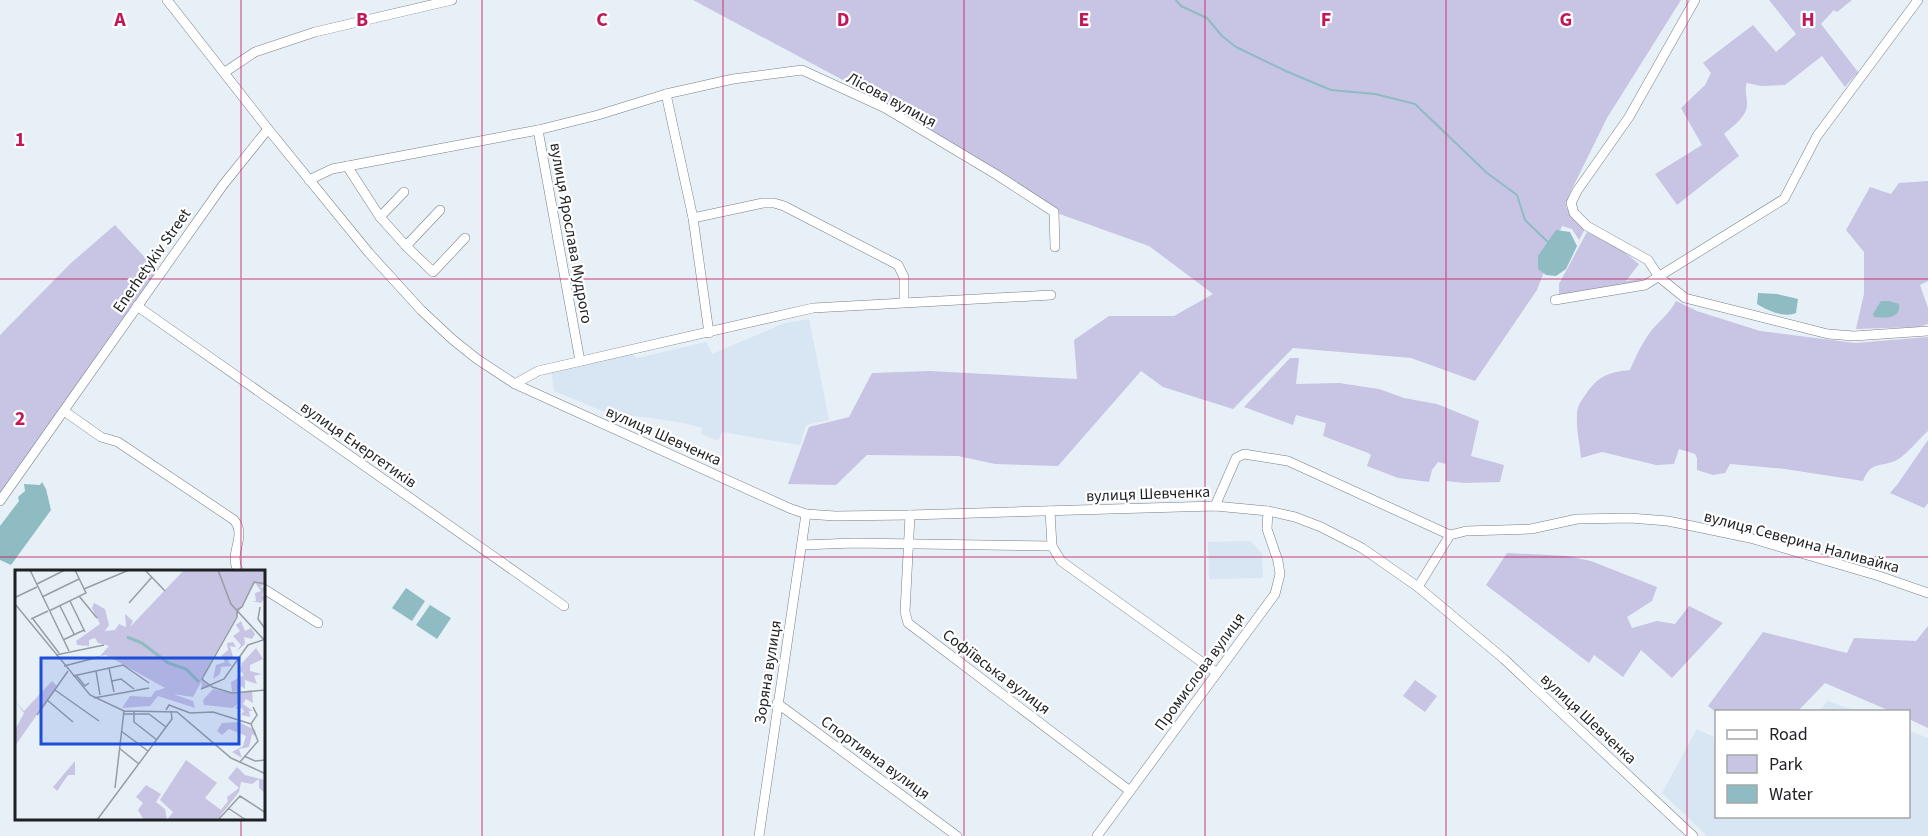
<svg xmlns="http://www.w3.org/2000/svg" width="1928" height="836" viewBox="0 0 1928 836" font-family="'Source Sans 3',sans-serif">
  <style>
    .built { fill: #d8e5f2 }
    .green { fill: #c7c4e4 }
    .water { fill: #8fbcc2 }
    .lines { fill: none; stroke-linecap: round; stroke-linejoin: round }
    .stream { stroke: #8fbcc2; stroke-width: 2 }
    .minor-casing { stroke: #787f86; stroke-width: 10 }
    .minor { stroke: #fff; stroke-width: 9 }
    .grid { fill: none; stroke: #c2185b; stroke-width: 1.5; stroke-opacity: 0.55 }
    .labels { text-anchor: middle; stroke-width: 4.5; stroke-linejoin: round; paint-order: stroke }
    .street-label { font-size: 16px; fill: #1e2023; stroke: #fff }
    .inset-river { fill: none; stroke: #8fbcc2; stroke-width: 3 }
    .inset-road { fill: none; stroke: #979da2; stroke-width: 1.5 }
    .view { fill: #1d4ed8; fill-opacity: 0.15; stroke: #1d4ed8; stroke-width: 3 }
    .inset-edge { fill: none; stroke: #1e2023; stroke-width: 3 }
    .grid-label { font-size: 20px; text-anchor: middle; font-weight: bold; fill: #c2185b; stroke: #fff; stroke-width: 4.5; stroke-linejoin: round; paint-order: stroke }
  </style>
  <rect width="100%" height="100%" fill="#e8f0f7"/>
  <g class="built">
    <polygon points="809,319 829,420 806,425 800,445 722,432 718,441 701,434 703,428 679,422 605,412 554,391 551,371 632,353 637,358 706,342 712,354 785,323"/>
    <polygon points="1251,541 1262,554 1263,578 1209,579 1208,542"/>
    <polygon points="1827,701 1857,711 1819,711"/>
    <polygon points="1697,729 1716,738 1716,816 1908,816 1909,731 1923,736 1928,738 1928,836 1707,836 1662,793"/>
  </g>
  <g class="green">
    <polygon points="693,0 1681,0 1607,118 1569,195 1566,207 1572,216 1585,229 1579,240 1572,229 1562,226 1537,290 1475,381 1411,358 1293,348 1233,409 1163,387 1141,371 1058,466 995,464 958,456 867,455 836,485 788,484 809,427 849,417 872,373 930,371 1077,379 1074,340 1109,316 1174,316 1213,294 1149,246 1054,212 897,109"/>
    <path d="M1769,0H1852L1837,12L1834,10L1821,24L1858,72L1845,87L1822,56L1785,85L1761,86L1747,83C1744,90 1747,95 1747,103C1748,116 1733,126 1724,134L1739,156L1677,205L1655,174L1702,145L1681,108L1705,85L1711,73L1703,63L1753,25L1776,52L1796,34Z"/>
    <polygon points="1928,181 1928,281 1920,285 1928,308 1928,324 1918,327 1856,329 1864,294 1864,252 1846,230 1870,187 1891,194 1899,183"/>
    <polygon points="115,225 160,274 0,501 0,335 71,263"/>
    <polygon points="1587,232 1615,245 1639,264 1626,281 1640,279 1644,283 1559,298 1559,284"/>
    <path d="M1676,301L1697,311L1760,331L1855,343L1928,337V431C1920,438 1905,456 1897,460C1881,468 1871,460 1863,481L1785,469L1730,464L1725,473L1713,475L1697,470V458L1695,454L1679,449L1674,464L1656,465L1602,452L1581,458C1580,444 1576,429 1577,415C1577,406 1581,401 1586,394C1598,376 1609,372 1630,370C1636,356 1642,343 1651,331C1659,321 1670,313 1676,301Z"/>
    <polygon points="1290,358 1299,358 1296,384 1339,383 1379,389 1404,398 1437,404 1479,421 1471,456 1504,465 1500,482 1465,483 1446,481 1446,464 1438,462 1432,470 1429,482 1398,478 1367,466 1371,455 1368,453 1323,436 1326,423 1296,415 1293,425 1244,407"/>
    <polygon points="1928,440 1928,503 1924,508 1890,493 1897,485"/>
    <polygon points="1507,553 1567,556 1591,561 1657,587 1652,601 1627,617 1632,628 1657,621 1675,624 1689,606 1723,623 1672,678 1641,650 1623,677 1594,655 1589,663 1486,585"/>
    <polygon points="1928,626 1928,728 1909,719 1908,712 1890,711 1825,683 1798,711 1716,712 1708,706 1763,632 1847,653 1854,638 1916,641"/>
    <polygon points="1415,680 1437,696 1425,712 1403,696"/>
  </g>
  <g class="water">
    <polygon points="1556,230 1570,232 1577,246 1566,269 1556,276 1546,275 1538,269 1538,256"/>
    <path d="M1758,293L1777,294L1798,299L1796,313C1785,318 1768,311 1757,304Z"/>
    <path d="M1881,301H1889L1899,304C1901,319 1885,318 1874,317L1873,314Z"/>
    <polygon points="42,482 46,489 51,510 11,565 0,560 0,526 19,501 18,497 25,491 24,484 40,485"/>
    <polygon points="406,588 425,601 412,621 392,608"/>
    <polygon points="430,605 451,618 437,639 416,625"/>
  </g>
  <g class="lines">
    <polyline class="stream" points="1176,0 1181,6 1207,18 1222,36 1236,47 1288,72 1331,90 1375,94 1415,104 1487,173 1517,195 1525,220 1550,244"/>
    <g class="minor-casing">
      <g id="minor">
        <polyline points="167,0 268,129 369,253 421,310 452,339 477,359 515,384 789,508 806,514 835,516 910,515 1215,506 1268,511 1295,517 1321,527 1362,548 1418,587 1504,659 1693,836"/>
        <polyline points="1695,0 1629,117 1577,191 1571,203 1574,213 1587,226 1648,260 1659,277 1685,298 1828,334 1854,336 1928,331"/>
        <polyline points="225,72 255,52 315,32 452,0"/>
        <polyline points="666,94 693,218 709,333"/>
        <polyline points="538,130 580,361"/>
        <polyline points="347,166 380,217 406,246 433,272 465,238"/>
        <polyline points="309,180 332,169 538,130 598,115 666,94 733,79 802,70 885,108 997,175 1054,212 1055,247"/>
        <polyline points="380,217 404,192"/>
        <polyline points="693,218 763,203 774,203 784,206 898,265 904,277 904,302"/>
        <polyline points="406,246 440,210"/>
        <polyline points="1555,300 1645,285 1784,199 1817,136 1918,0"/>
        <polyline points="137,306 564,606"/>
        <polyline points="515,384 538,371 813,308 1051,295"/>
        <path d="M64,411L101,437L118,442L234,520C248,537 227,553 239,572"/>
        <polyline points="0,501 223,185 268,129"/>
        <polyline points="1215,506 1236,458 1244,454 1288,461 1450,535 1466,531 1531,529 1577,519 1630,518 1668,521 1750,538 1879,576 1928,593"/>
        <polyline points="1050,511 1052,546 1061,561 1217,673"/>
        <polyline points="910,515 905,612 908,623 1130,791"/>
        <polyline points="802,545 854,543 1052,546"/>
        <polyline points="1418,587 1450,535"/>
        <polyline points="264,589 318,623"/>
        <polyline points="777,703 957,836"/>
        <polyline points="759,836 806,514"/>
        <polyline points="1097,836 1275,594 1280,574 1278,561 1267,529 1268,511"/>
      </g>
    </g>
    <use href="#minor" class="minor"/>
  </g>
  <path class="grid" d="M241,0V572M482,0V836M723,0V836M964,0V836M1205,0V836M1446,0V836M1687,0V836M0,279H1928M0,557H1928M241,820V836"/>
  <g class="labels">
    <g class="street-label">
      <text transform="translate(892 99) rotate(28)" y="6">Лісова вулиця</text>
      <text transform="translate(572 233) rotate(80)" y="6">вулиця Ярослава Мудрого</text>
      <text transform="translate(151 260) rotate(-55)" y="6">Enerhetykiv Street</text>
      <text transform="translate(664 435) rotate(24)" y="6">вулиця Шевченка</text>
      <text transform="translate(359 444) rotate(35)" y="6">вулиця Енергетиків</text>
      <text transform="translate(1148 493) rotate(-2)" y="6">вулиця Шевченка</text>
      <text transform="translate(1802 541) rotate(15)" y="6">вулиця Северина Наливайка</text>
      <text transform="translate(997 671) rotate(37)" y="6">Софіївська вулиця</text>
      <text transform="translate(1199 671) rotate(-54)" y="6">Промислова вулиця</text>
      <text transform="translate(767 672) rotate(-81)" y="6">Зоряна вулиця</text>
      <text transform="translate(1589 718) rotate(43)" y="6">вулиця Шевченка</text>
      <text transform="translate(876 757) rotate(36)" y="6">Спортивна вулиця</text>
    </g>
  </g>
  <g transform="translate(15 570)">
    <rect width="250" height="250" fill="#e8f0f7"/>
    <path d="M169,0H250V14L245,17L250,18L247,26L250,27L246,33L236,31H241L240,23L246,21L240,13L187,108L195,117L186,119L187,111L178,127L158,124L178,131L180,138L143,126L135,136L107,138L115,126L136,127L140,121L150,118L91,85L85,86L94,76L83,73L80,68L74,70V76L62,75L61,71L85,54L77,38L79,33L90,39L94,55L90,61L100,60L104,54L111,57L110,44L118,51L115,57ZM226,51L230,61L236,58L240,64L237,69L229,67L230,74L222,81L226,75L218,66L225,61L221,55ZM218,72L221,77L215,76L218,87L213,91L217,96L206,97L205,104L198,109L201,95L210,92L206,86L213,80L212,73ZM241,78L248,89L235,95V101L247,104L239,106L242,114L230,110V119L226,116L225,121L217,122L216,112L229,105L225,101L227,93ZM37,111L42,116L0,176V160L9,143L0,131L9,141ZM198,119L217,123L237,120L238,133L231,129L228,134L238,141H234L235,147L226,145L229,141L226,138L220,139L224,133L218,138L189,135L188,130ZM224,152L240,160L242,167L237,164L234,177L224,179L227,188L217,182L228,176L231,166L214,159L207,165L202,161L207,153ZM171,190L202,213L190,228L206,240L213,231L212,227L224,218L213,208L222,197L230,205L250,210V223L244,218V209L237,214L226,212L224,222L202,250H129L123,240L128,233L121,227L131,215L146,224L141,232L150,239L152,250L158,242L145,230ZM60,191V205H53L42,221L38,217Z" fill="#c7c4e4"/>
    <path class="inset-river" d="M112,67L127,73L153,93L171,99L184,112"/>
    <path class="inset-road" d="M15,0L54,81M130,0L150,21M203,0L216,34L251,72M22,14L50,0M69,19L114,0M64,26L82,48M1,27L22,17M27,27L64,9M55,31L70,62M114,33L137,7M0,34L75,125L109,141L162,142L216,188L251,204M45,36L59,64M245,37L243,49L251,60M222,40L227,37L239,12L251,14M34,41L71,23L60,0M16,49L33,41M18,49L44,83M48,70L69,60M41,85L89,75M49,96L84,87M94,98L99,122M81,101L85,125M61,105L70,116L74,113M58,106L108,95L134,113M97,111L106,109L119,119M197,117L187,109L222,47V40M197,117L217,123L251,120M186,119L209,109L233,75L248,70M40,120L84,151M79,128L134,118M32,130L58,152M151,140L154,135L175,143L198,142L236,154M119,141V152L142,170M109,144H134M134,144L151,157M22,145L53,101M236,154L242,145L238,137M106,161L133,181M104,178L124,194M229,186L240,191L251,190M225,192L243,171L236,154M100,218L109,141M213,238L231,250M82,250L157,149L156,141M203,250L225,226L251,243"/>
    <path class="view" d="M26,88H224V174H26Z"/>
    <rect width="250" height="250" class="inset-edge"/>
  </g>
  <g class="grid-label">
    <text x="120" y="26">A</text>
    <text x="362" y="26">B</text>
    <text x="602" y="26">C</text>
    <text x="843" y="26">D</text>
    <text x="1084" y="26">E</text>
    <text x="1326" y="26">F</text>
    <text x="1566" y="26">G</text>
    <text x="1808" y="26">H</text>
    <text x="20" y="146">1</text>
    <text x="20" y="425">2</text>
  </g>
  <rect x="1715" y="710" width="195" height="108" fill="#ffffff" stroke="#a5a6a7" stroke-width="1.5"/>
  <rect x="1727" y="730" width="30" height="9" fill="#ffffff" stroke="#a5a6a7" stroke-width="1.5"/>
  <text x="1769" y="740" font-size="18" fill="#1e2023">Road</text>
  <rect x="1727" y="755" width="30" height="18" fill="#c7c4e4" stroke="#a5a6a7" stroke-width="1.5"/>
  <text x="1769" y="770" font-size="18" fill="#1e2023">Park</text>
  <rect x="1727" y="785" width="30" height="18" fill="#8fbcc2" stroke="#a5a6a7" stroke-width="1.5"/>
  <text x="1769" y="800" font-size="18" fill="#1e2023">Water</text>
</svg>
